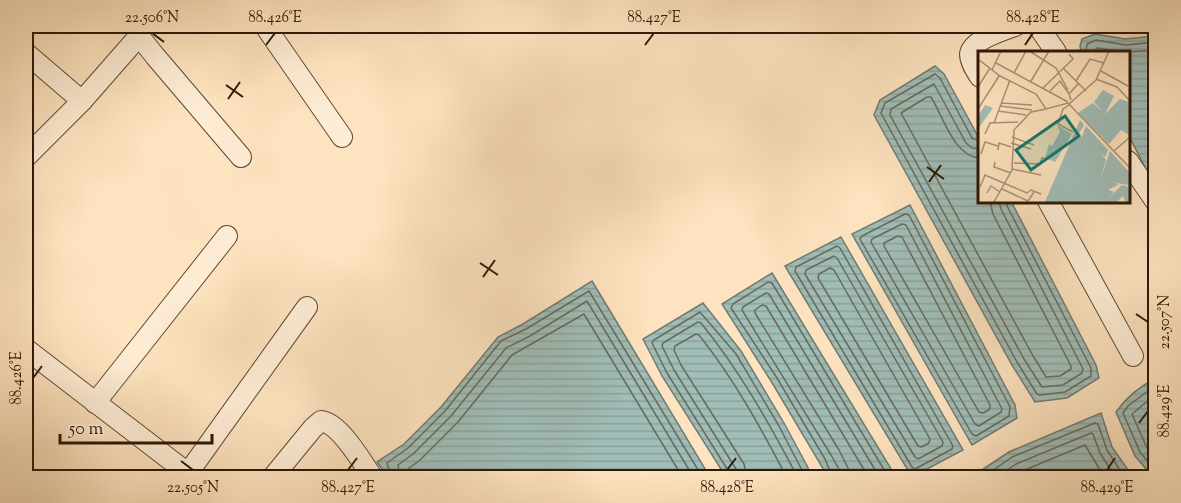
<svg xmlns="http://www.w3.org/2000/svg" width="1181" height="503" viewBox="0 0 1181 503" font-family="'Sorts Mill Goudy',serif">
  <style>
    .water { fill: url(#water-rules); stroke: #737a70; stroke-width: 1.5 }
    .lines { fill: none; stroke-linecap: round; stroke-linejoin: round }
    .shore { stroke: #686a5e; stroke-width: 1.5 }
    .street-casing { stroke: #624934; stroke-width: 22 }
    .street { stroke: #feedd5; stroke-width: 20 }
    .ticks { fill: none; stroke: #2f1605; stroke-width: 2 }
    .inset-road { fill: none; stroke: #ab9175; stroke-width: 1.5 }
    .view { fill: #0f766e; fill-opacity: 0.15; stroke: #0f766e; stroke-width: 3 }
    .inset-edge { fill: none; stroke: #2f1605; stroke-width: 3 }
    .neatline { fill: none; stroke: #2f1605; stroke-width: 2 }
    .ticks-label { font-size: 15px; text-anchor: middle; fill: #2f1605 }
  </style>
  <defs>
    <pattern id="water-rules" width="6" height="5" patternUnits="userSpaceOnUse" patternTransform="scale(1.5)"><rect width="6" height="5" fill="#a0bdb7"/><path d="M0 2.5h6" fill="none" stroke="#8aa29c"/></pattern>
  </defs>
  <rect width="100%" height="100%" fill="#fde3bf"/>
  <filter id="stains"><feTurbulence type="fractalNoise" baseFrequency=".00333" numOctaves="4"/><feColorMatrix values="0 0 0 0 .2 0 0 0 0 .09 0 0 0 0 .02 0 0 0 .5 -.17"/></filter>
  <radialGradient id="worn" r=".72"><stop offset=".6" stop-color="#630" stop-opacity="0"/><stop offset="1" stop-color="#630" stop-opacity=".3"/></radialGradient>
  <g class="water">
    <polygon points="1095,34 1125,39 1155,36 1155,187 1129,136 1128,52 1081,52 1080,46 1082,39"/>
    <polygon points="935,66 944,74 980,140 980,201 1011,201 1096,365 1099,378 1067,398 1035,402 1012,365 874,115 880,100"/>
    <polygon points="910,205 1015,405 1017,418 972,445 852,234"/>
    <polygon points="841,237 963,450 912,477 785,266"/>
    <polygon points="772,273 896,477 828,477 771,381 722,304"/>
    <polygon points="592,281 710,477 388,477 377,462 404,444 441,407 498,337 523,324"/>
    <polygon points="703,303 741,351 784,423 813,477 726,477 662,376 643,339"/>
    <path d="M1155,379V470H1147L1135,456L1116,412C1126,398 1140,386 1155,379Z"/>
    <polygon points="1101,413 1112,447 1133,477 971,477 1009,452"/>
  </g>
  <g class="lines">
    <g class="shore">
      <polyline points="1086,52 1087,44 1096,40 1126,45 1156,42"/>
      <polyline points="1094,52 1097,48 1126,52 1156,50"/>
      <polyline points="980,141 972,138 940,78 935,74 885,103 881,113 1017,362 1037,394 1040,395 1065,392 1091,376 1091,368 1007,206 1007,201"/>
      <polyline points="980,149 972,148 966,143 934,84 891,109 890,115 1024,359 1042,387 1063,385 1082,373 1083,369 1001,209 999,201"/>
      <path d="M980,158C954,157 943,116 931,97H927L901,113L1032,354L1046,377L1060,376L1071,369V366L993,214L990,201"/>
      <polygon points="905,214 909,215 1010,407 1009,416 976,436 972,434 860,239 862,236"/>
      <polygon points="902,224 906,225 1002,409 1001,412 979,426 975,424 871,242 872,239"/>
      <polygon points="898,236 902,237 990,405 990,409 983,413 979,412 884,246 884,243"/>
      <polygon points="837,246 840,248 953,446 952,449 915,469 912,467 795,271 796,267"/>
      <polygon points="834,256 837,258 943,442 942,446 918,459 915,457 805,274 806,270"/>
      <polygon points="830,268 834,270 930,439 929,443 921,447 918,446 818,278 819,274"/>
      <polyline points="1156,385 1128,406 1123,413 1140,452 1150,464 1156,465"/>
      <polyline points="1156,394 1132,414 1147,448 1156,457"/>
      <polyline points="392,478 387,463 408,448 445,411 501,341 526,329 589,291 703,478"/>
      <polyline points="400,478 398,465 413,454 451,416 506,348 530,336 587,301 694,478"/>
      <polyline points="409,478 409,468 419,461 458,422 512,355 584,314 683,478"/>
      <polyline points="730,478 729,472 667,373 652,343 654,340 700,312 736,354 779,426 806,478"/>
      <path d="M738,478L736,469L674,370L662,346L663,343L698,322L701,323C740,371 769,423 798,478"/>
      <path d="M747,478L744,464L681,365L674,350L675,346L696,334L699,335C734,379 761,428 787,478"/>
      <polyline points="833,478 825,459 777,378 731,308 733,304 768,282 772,283 889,478"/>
      <polyline points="841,478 840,471 831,455 742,310 743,307 766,293 769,294 880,478"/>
      <polyline points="850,478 848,468 839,450 755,313 755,310 762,305 766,306 869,478"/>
      <polyline points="982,478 1012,457 1095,423 1098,424 1107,450 1125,478"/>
      <polyline points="995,478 1016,464 1091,433 1093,434 1100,453 1116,478"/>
      <polyline points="1011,478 1020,472 1085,445 1105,478"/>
    </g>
    <g class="street-casing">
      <g id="street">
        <polyline points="135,26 139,36 155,56 241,157"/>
        <polyline points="265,26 342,137"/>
        <polyline points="1038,26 1056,52"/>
        <polyline points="26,53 82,101"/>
        <path d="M980,77C976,71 970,62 970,54C972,40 1004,30 1015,26"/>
        <polyline points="26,157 82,101 139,36"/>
        <polyline points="1128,161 1156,202"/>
        <polyline points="1048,201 1133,356"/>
        <polyline points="26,349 194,478"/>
        <polyline points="95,403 227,236"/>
        <polyline points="188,473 307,307"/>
        <path d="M272,478L313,428L321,421C340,423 362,462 373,478"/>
      </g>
    </g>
    <use href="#street" class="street"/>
  </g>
  <path class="ticks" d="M152,33L164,42M266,45L275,33M645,45L654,33M1025,45L1033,33M226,85L243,97M228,99L240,82M927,167L944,179M929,182L941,165M480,263L498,275M483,277L495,260M1136,314L1148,322M33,378L42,366M1139,423L1148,411M181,461L193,470M348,470L357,458M727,470L736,458M1107,470L1115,458"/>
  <g transform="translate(978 51)">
    <rect width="152" height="152" fill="#fde3bf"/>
    <path d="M125,39L136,45L127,63L142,48L151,51V84L143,79L131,93L100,62L115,52L125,61L116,51ZM7,54L15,57L0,78V65ZM102,69L106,74L99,86H104L108,75L130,99L127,106L121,100L128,109L122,130L132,100L151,121V134L133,131L141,133L130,139L136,141L130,148L144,134L151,136V151H147L145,145L139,151H67ZM79,74L94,83L77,111L67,107L71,93L74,95L82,81Z" fill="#a0bdb7"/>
    <path class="inset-road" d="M53,1L78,17L90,39M0,8L22,25L58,43L68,58L90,52L152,117M18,12L90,51M85,17L108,40M14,19L23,0M123,20L150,35M36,22L48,0M118,28L139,36L152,50M53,30L71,0M98,30L112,8L126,12M0,36L12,17M65,37L95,8L91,3M72,40L82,30L91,43M93,49L91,43L100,33M23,52L54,54M91,53L118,29L131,0M91,54L85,58L80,73L95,81M22,55L54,59M0,58L21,25M20,60L48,64M16,72L32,29M7,83L12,72L40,71M34,86L56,94M33,92L53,98M20,99L21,92L33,96M136,100L152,86M3,103L7,91L20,95M17,111L16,116L33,122M36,112L62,113L64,107L68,108M34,118L63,124M2,136L7,124L49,142L53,139L63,143M24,138L50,150L56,141M9,142L13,135L22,141M16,151L34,119L36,79L53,61L68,58"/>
    <path class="view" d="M87,65L101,85L53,119L38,99Z"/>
    <rect width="152" height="152" class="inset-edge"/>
  </g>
  <rect width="1181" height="503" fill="none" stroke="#fde3bf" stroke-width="66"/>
  <path d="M60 434v9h152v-9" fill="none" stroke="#2f1605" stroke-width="3"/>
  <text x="69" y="434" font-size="18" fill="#2f1605" stroke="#feedd5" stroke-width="4.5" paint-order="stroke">50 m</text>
  <rect x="33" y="33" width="1115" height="437" class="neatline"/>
  <g class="ticks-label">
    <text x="152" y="22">22.506°N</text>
    <text x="275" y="22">88.426°E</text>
    <text x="654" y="22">88.427°E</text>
    <text x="1033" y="22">88.428°E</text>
    <text transform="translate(1164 322) rotate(-90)" y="5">22.507°N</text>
    <text transform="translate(16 378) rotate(-90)" y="5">88.426°E</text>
    <text transform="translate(1164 411) rotate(-90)" y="5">88.429°E</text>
    <text x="193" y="492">22.505°N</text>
    <text x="348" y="492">88.427°E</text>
    <text x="727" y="492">88.428°E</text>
    <text x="1107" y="492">88.429°E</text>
  </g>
  <rect width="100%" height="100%" filter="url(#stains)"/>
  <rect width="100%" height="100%" fill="url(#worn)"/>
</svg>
